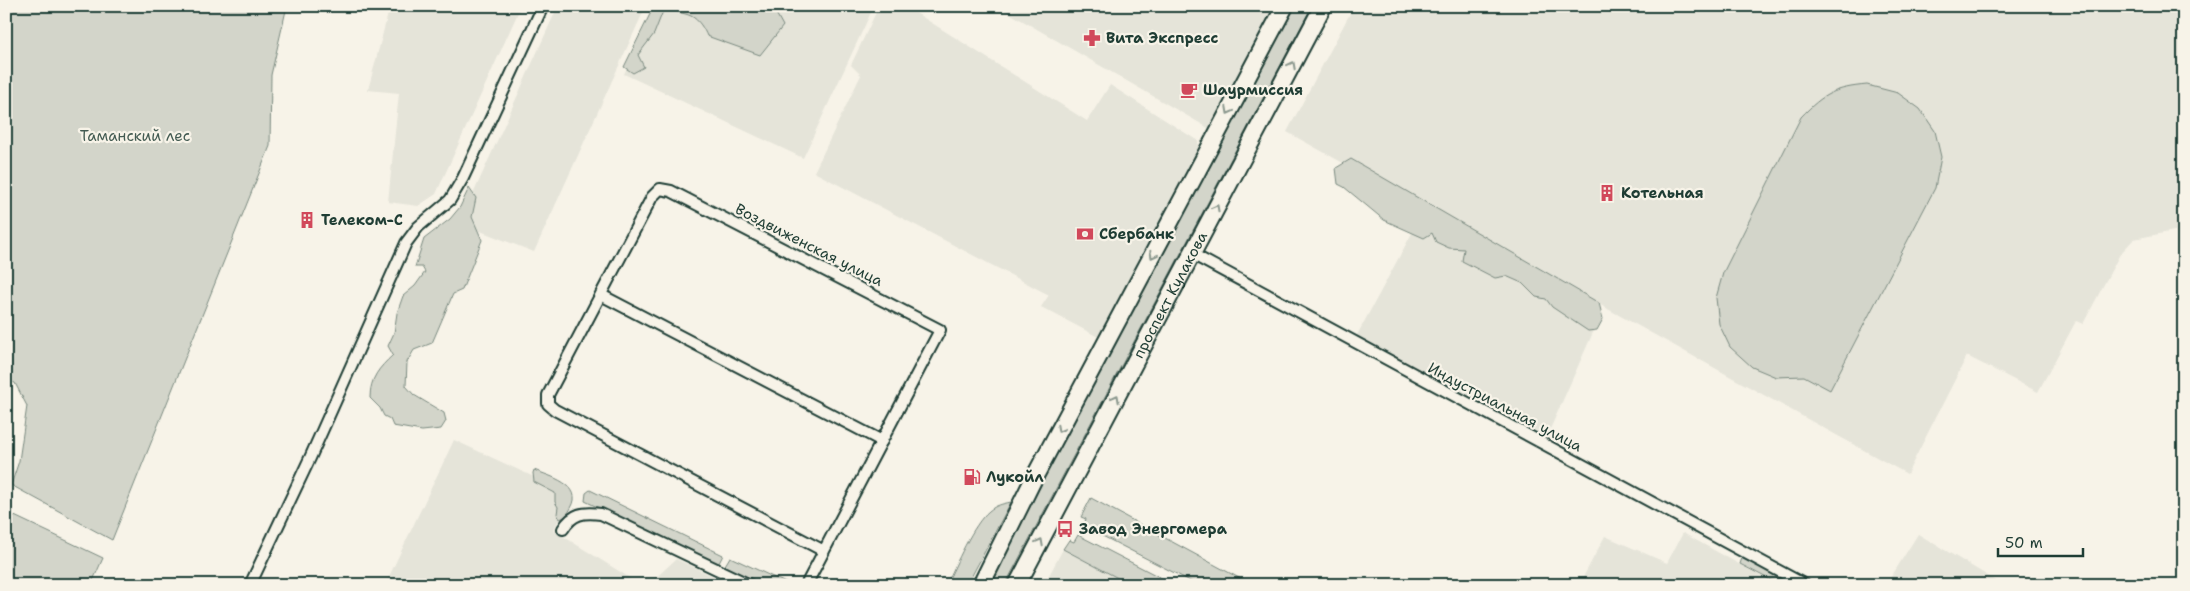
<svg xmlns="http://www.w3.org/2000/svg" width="2190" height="591" viewBox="0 0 2190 591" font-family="'Shantell Sans',sans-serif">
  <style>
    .built { fill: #e5e4d9 }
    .green { fill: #d3d5ca; stroke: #79897f }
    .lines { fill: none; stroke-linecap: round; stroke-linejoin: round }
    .street-casing { stroke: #1f3d34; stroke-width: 14 }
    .primary-casing { stroke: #1f3d34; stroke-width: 20 }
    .street { stroke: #f7f3e8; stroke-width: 10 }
    .primary { stroke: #f7f3e8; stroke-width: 16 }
    .oneway { stroke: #8b988e }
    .labels { text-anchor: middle; stroke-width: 4.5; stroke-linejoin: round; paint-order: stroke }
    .poi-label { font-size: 15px; font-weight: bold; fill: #1f3d34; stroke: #f7f3e8; text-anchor: start }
    .park-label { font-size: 15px; fill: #435b52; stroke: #f7f3e8 }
    .street-label { font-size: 15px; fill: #1f3d34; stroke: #f7f3e8 }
  </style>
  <rect width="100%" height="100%" fill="#f7f3e8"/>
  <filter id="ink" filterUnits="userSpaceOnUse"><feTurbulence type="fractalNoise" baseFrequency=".02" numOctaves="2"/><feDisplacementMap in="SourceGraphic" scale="10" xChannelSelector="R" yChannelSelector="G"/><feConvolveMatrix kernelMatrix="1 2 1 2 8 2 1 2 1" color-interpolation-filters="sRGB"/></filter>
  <g filter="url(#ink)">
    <g class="built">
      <polygon points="390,6 521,6 436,194 418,206 388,202 399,93 368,90"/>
      <polygon points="558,6 646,6 534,252 460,223"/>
      <polygon points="656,6 874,6 803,158 624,74"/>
      <polygon points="879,6 905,6 1087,121 1110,85 1198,141 1200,153 1102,339 1041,307 1049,295 814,172 861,75 851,65"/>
      <polygon points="997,6 1261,6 1271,12 1210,129"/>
      <polygon points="1354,6 2184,6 2184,229 2134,239 2120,254 2083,324 2076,321 2038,392 1967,356 1907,474 1287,132"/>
      <polygon points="1418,222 1599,319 1547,436 1356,337"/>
      <polygon points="454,440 560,489 568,505 553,530 630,578 626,585 385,585"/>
      <polygon points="1683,533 1777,585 1579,585 1605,536 1667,563"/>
      <polygon points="1918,534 2003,585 1886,585"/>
      <polygon points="1063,549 1133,585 1044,585"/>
      <polygon points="676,559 732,585 648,585"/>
    </g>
    <g class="green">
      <polygon points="6,6 287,6 271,75 270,146 112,540 11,485 19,461 27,406 15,383 6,379"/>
      <polygon points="654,6 665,6 654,34 638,55 644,67 633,73 624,67"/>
      <path d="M669,6H772L783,26L760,55L707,36C704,29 699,20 691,16C683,12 675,14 669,6Z"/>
      <polygon points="1294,6 1312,6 1005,585 987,585"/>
      <path d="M1867,85L1898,93L1920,109L1935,131L1941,157L1935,188L1830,390L1804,376L1776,377L1752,367L1730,347L1719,324L1716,298L1723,273L1801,117C1824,93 1835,88 1867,85Z"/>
      <polygon points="1351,159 1599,303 1603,319 1597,330 1588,331 1552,307 1546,299 1536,297 1522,283 1506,276 1495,278 1462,261 1464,249 1449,248 1436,242 1432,233 1424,238 1384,220 1344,187 1338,184 1336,168"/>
      <path d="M469,188L476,198L472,217L482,240L462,290L453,294L432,343L414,350L407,362L406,386L414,395L444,413L446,421L441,429L422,431L393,426L390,419L384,416L380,408L370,398C370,378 379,368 393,355L388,346L394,333L397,313L403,296L415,286L425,272L422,267H415L424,239L450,219L460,207Z"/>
      <path d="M534,470C549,476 585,485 571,508C568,513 566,517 560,519L557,514L558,507L555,502V493L534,482L533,473Z"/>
      <polygon points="590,490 723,555 719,563 716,565 585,501 586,493"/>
      <polygon points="1091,498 1252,585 1198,585 1083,526 1086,519 1081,517"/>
      <path d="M1011,502L967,585H946C956,565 973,524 989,511C996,505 1002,504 1011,502Z"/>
      <polygon points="6,512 103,558 91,585 6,585"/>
      <polygon points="1078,535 1175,585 1131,585 1063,549 1069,540 1074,542"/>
      <polygon points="730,557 790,585 762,585 724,567"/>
      <polygon points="1742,558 1795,585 1780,585 1740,564"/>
    </g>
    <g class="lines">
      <g class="street-casing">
        <g id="street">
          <polyline points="1192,254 1805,585"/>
          <polyline points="601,295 882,441"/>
          <path d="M563,529C573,513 583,512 601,514L750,585"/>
          <polyline points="250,585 310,458 406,243 418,227 450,200 463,178 543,6"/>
          <path d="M806,585C851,500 895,415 940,330L671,191L660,189L652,197L548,395V404L555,410L824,551"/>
        </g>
      </g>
      <g class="primary-casing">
        <g id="primary">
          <polyline points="981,585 1035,476 1285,6"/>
          <path id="s1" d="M1017,585L1323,6"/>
        </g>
      </g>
      <use href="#street" class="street"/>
      <use href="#primary" class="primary"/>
    </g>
    <defs><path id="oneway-chevron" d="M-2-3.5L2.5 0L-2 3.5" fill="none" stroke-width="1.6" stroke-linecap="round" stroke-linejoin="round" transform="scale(1.25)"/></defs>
    <g class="oneway">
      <use href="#oneway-chevron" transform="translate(1292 65) rotate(-62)"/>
      <use href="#oneway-chevron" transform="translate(1229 111) rotate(118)"/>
      <use href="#oneway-chevron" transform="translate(1216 208) rotate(-62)"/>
      <use href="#oneway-chevron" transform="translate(1153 255) rotate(118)"/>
      <use href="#oneway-chevron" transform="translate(1116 398) rotate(-62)"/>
      <use href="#oneway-chevron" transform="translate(1060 429) rotate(118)"/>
      <use href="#oneway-chevron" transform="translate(1040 542) rotate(-62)"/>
    </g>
  </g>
  <defs>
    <g id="pharmacy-bare" transform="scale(1.35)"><path d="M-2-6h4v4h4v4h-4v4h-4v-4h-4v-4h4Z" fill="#d1495b" stroke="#f7f3e8" stroke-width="2.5" paint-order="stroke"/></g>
    <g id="cafe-bare" transform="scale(1.35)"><path d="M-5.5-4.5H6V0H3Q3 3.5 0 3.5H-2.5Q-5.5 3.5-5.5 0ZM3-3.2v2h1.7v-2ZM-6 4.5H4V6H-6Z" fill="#d1495b" stroke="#f7f3e8" stroke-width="2.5" paint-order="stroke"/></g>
    <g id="building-bare" transform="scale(1.35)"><path d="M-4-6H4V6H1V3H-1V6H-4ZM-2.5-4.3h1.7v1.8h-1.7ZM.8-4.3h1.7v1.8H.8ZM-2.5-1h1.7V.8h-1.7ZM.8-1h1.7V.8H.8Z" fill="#d1495b" stroke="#f7f3e8" stroke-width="2.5" paint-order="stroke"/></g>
    <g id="bank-bare" transform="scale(1.35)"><path d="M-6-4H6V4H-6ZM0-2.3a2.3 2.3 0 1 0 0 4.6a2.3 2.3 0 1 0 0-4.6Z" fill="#d1495b" stroke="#f7f3e8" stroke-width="2.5" paint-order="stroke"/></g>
    <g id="fuel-bare" transform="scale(1.35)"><path d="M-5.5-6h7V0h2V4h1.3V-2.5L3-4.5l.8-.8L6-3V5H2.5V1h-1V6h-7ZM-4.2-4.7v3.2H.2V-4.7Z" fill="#d1495b" stroke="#f7f3e8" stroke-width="2.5" paint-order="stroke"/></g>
    <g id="bus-bare" transform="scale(1.35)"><path d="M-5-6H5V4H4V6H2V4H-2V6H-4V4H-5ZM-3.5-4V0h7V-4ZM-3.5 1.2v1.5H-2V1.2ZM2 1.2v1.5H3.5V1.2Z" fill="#d1495b" stroke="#f7f3e8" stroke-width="2.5" paint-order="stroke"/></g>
  </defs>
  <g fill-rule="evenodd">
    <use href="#pharmacy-bare" x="1092" y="38"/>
    <use href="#cafe-bare" x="1189" y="90"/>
    <use href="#building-bare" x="1607" y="193"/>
    <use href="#building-bare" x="307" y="220"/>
    <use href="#bank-bare" x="1085" y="234"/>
    <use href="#fuel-bare" x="972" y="477"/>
    <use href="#bus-bare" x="1065" y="529"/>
  </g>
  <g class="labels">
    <g class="poi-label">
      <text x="1106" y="43">Вита Экспресс</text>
      <text x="1203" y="95">Шаурмиссия</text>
      <text x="1621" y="198">Котельная</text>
      <text x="321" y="225">Телеком-С</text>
      <text x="1099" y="239">Сбербанк</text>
      <text x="986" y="482">Лукойл</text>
      <text x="1079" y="534">Завод Энергомера</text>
    </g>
    <g class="park-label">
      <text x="135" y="141">Таманский лес</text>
    </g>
    <g class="street-label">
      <text transform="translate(809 245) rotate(27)" y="5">Воздвиженская улица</text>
      <text dy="5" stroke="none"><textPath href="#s1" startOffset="328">проспект Кулакова</textPath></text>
      <text transform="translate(1505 407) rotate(28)" y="5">Индустриальная улица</text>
    </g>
  </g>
  <rect width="2190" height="591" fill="none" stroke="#f7f3e8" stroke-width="25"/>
  <rect x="12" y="12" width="2165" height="566" fill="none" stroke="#1f3d34" stroke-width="2" filter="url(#ink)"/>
  <path d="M1998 548v8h85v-8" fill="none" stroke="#1f3d34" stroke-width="2.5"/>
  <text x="2005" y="548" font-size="15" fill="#1f3d34" stroke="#f7f3e8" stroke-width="4" paint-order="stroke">50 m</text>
</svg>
